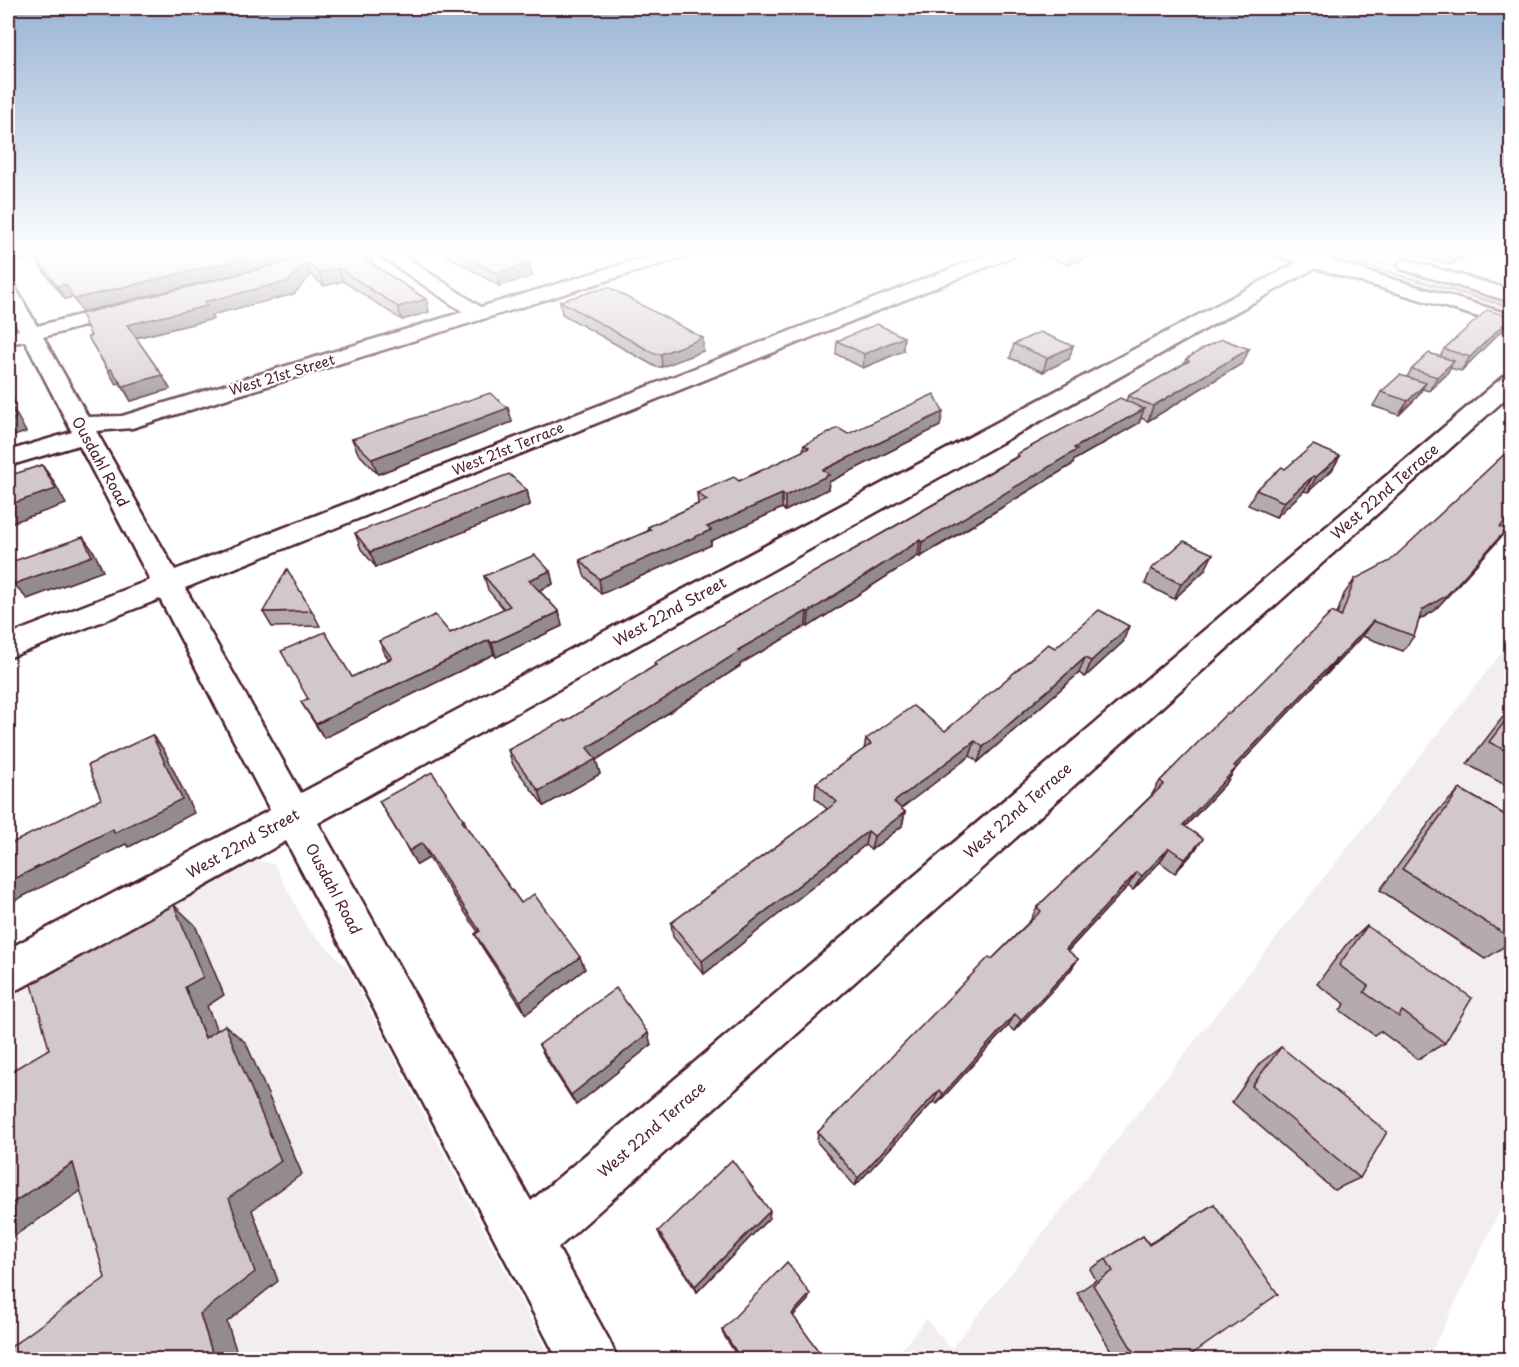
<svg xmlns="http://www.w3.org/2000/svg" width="1519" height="1367" viewBox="0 0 1519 1367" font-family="'Playpen Sans',sans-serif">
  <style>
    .built { fill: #f2eeef }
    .green { fill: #e5dee0; stroke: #987e86; stroke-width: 1.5 }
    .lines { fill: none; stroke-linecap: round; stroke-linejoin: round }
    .stream { fill: #91787e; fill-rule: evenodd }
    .minor-casing { stroke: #4a1f2b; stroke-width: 5 }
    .minor { fill: #fff; fill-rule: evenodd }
    .wall { fill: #b5abaf; stroke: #4a1f2b; stroke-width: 1.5 }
    .shaded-wall { fill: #938b8e; stroke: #4a1f2b; stroke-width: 1.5 }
    .building { fill: #d2c7cb; stroke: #4a1f2b; stroke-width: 1.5 }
    .labels { text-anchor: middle; stroke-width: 4.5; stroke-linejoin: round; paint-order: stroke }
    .far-street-label { font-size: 14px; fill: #4a1f2b; stroke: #fff }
    .street-label { font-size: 15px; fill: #4a1f2b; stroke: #fff }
  </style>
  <rect width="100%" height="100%" fill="#fff"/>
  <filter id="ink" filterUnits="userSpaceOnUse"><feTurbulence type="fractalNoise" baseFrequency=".0167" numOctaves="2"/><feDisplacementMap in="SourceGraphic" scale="12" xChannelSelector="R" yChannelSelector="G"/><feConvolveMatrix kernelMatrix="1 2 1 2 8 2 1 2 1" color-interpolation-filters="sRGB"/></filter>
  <g filter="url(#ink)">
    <g class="built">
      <polygon points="1511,641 1511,1188 1428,1359 893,1360 926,1319 951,1349"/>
      <polygon points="256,860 274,864 308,929 347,967 551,1359 8,1359 8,990 231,866"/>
    </g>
    <polygon class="green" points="1349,253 1511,298 1511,318 1333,262"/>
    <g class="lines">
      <polygon class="stream" points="1343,258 1512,306 1512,309 1343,260"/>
      <g class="minor-casing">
        <g id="minor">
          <polygon points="8,252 37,252 34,256 8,261"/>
          <polygon points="379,252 398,252 481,307 663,252 689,252 686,256 132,428 96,431 175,570 994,252 1017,252 1014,256 185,588 301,793 1298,262 1276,256 1274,252 1299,252 1312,255 1319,252 1339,252 1329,260 1512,315 1512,327 1315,268 318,823 531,1201 1504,376 1512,375 1512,393 558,1248 609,1340 618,1360 558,1360 286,841 23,987 8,993 8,949 270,810 160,599 8,658 8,635 150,580 79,445 8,466 8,451 72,432 25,341 8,344 8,333 19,330 8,308 8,286 15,287 37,326 126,303 133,305 136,309 133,313 43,337 88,417 122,416 463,312 381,256"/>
          <polygon points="1407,260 1512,290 1512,302 1401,269 1398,265 1401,261"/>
        </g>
      </g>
      <use href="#minor" class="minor"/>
    </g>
    <g class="wall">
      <polygon points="33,252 325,252 82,312 73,297 65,299 44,272"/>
      <polygon points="328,252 371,257 373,264 426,299 429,312 402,320 343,281 324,286 311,275 294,294 211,315 213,319 136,338 162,375 170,389 131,401 120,383 116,384 88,337"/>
      <polygon points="445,252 507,252 532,276 499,286 446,255"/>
      <polygon points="937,252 963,252 950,256"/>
      <polygon points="1033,252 1102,252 1069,265"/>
      <polygon points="1404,252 1474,252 1450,265"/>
      <polygon points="560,301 703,351 662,367 656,367 562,314"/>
      <polygon points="1511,317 1502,330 1461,371 1450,368 1446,375 1429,391 1422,389 1417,397 1399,415 1373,406 1381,392 1407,377 1412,369 1440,357 1444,349"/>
      <polygon points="837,341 903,351 863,368 836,354"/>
      <polygon points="1014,344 1069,359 1043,372 1010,358"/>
      <polygon points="1249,349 1243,363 1148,421 1141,418 1139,423 1074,460 1073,464 949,540 920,557 918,556 808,627 806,626 740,664 740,666 596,760 600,774 544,806 513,765 508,750 565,722 655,666 654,663 1016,457 1017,454 1126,401 1128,396 1184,364 1186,359"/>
      <polygon points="508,408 512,422 378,474 358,453 352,439"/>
      <polygon points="940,426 829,482 828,489 785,511 782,508 711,541 711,545 601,594 584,575 580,560 648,531 648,527 698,504 697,493 739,481 803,451 804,445 848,434"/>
      <polygon points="1340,456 1332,470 1308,492 1304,491 1276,517 1248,505 1256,490 1285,469"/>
      <polygon points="527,490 530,505 376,567 361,549 355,533"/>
      <polygon points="1501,527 1507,529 1495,544 1434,611 1419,620 1414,636 1403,651 1362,636 1326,675 1325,674 1236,768 1227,782 1185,827 1193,853 1175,873 1160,862 1133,890 1128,886 1068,951 1078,959 1070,971 1014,1031 1008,1026 937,1104 934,1101 855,1186 817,1142 818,1132 1030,921 1037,907 1151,796 1160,781 1229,714 1337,614 1344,594 1355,579"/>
      <polygon points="1151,569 1205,570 1174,599 1145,584"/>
      <polygon points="550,571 553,584 539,590 559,612 562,626 496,657 494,654 324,738 301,702 389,659 385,654 379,641 450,633 504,609 488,590 484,576"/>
      <polygon points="312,611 320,626 272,627 263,612"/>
      <polygon points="1123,642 1085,677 1079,673 978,762 970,756 901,808 905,812 902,826 871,850 865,845 704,974 673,937 671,923 827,809 815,798 816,783 864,749 866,739 945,731 1055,648"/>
      <polygon points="1512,705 1512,789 1467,764"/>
      <polygon points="1460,789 1512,819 1512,941 1485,959 1380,890 1438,811"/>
      <polygon points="379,801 464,820 468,829 521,903 585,969 526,1014 482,947 475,934 478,932 429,858 417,865"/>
      <polygon points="1367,926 1445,1043 1418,1059 1380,1031 1374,1035 1340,1010 1345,1004 1317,984 1345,946"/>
      <polygon points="539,1045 651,1045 576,1105 545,1057"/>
      <polygon points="1281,1047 1360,1178 1334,1190 1232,1102 1260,1063"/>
      <polygon points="1214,1204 1185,1359 1116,1359 1077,1293 1096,1280 1090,1269 1143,1236 1149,1244"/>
      <polygon points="769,1218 697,1292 661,1238 658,1231"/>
      <polygon points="808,1300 793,1316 824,1359 739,1359 723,1334 722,1330"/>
    </g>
    <g class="shaded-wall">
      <polygon points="270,252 325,252 82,312 74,299"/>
      <polygon points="951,252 963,252 950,256"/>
      <polygon points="1073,252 1102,252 1069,265"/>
      <polygon points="1460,252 1474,252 1450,265 1458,253"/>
      <polygon points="371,257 375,269 364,259"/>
      <polygon points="306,262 311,275 294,294 211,315 213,319 134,338 127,325 204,302"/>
      <polygon points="529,264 532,276 499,286 496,273"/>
      <polygon points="338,268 343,281 324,286 319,273"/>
      <polygon points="66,284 74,296 65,299 57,286"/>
      <polygon points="426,299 429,312 402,320 398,307"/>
      <polygon points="1511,317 1502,330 1461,371 1470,357"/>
      <polygon points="904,337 903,351 863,368 864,354"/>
      <polygon points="703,338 703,351 662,367 661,354"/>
      <polygon points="1073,346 1069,359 1043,372 1047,358"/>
      <polygon points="1249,349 1243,363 1148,421 1153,406"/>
      <polygon points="1454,361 1446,375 1429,391 1437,377"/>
      <polygon points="111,369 120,383 116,384 108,370"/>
      <polygon points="162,375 170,389 131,401 123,386"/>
      <polygon points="1426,383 1417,397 1399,415 1408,401"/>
      <polygon points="8,386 15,403 11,404 26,432 8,438"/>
      <polygon points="508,408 512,422 378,474 372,459"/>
      <polygon points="1144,409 1139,423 1074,460 1073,464 920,557 922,542 1074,448"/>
      <polygon points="943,412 940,426 829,482 828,489 785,511 785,496 823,470"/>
      <polygon points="1340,456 1332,470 1308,492 1316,477"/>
      <polygon points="42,465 53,480 66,504 8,524 8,505"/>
      <polygon points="1313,476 1304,491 1276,517 1284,502"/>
      <polygon points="527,490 530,505 376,567 370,552"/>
      <polygon points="782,494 782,508 711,541 711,545 601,594 599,579 707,527"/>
      <polygon points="1507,529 1495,544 1434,611 1410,625 1422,610"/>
      <polygon points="83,537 94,552 103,571 27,599 14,584"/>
      <polygon points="920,540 918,556 808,627 809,612"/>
      <polygon points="1213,554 1205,570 1174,599 1181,584"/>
      <polygon points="550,571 553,584 533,593 529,580"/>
      <polygon points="807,611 806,626 740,664 740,666 596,760 600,774 544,806 539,791 587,748 738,650"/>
      <polygon points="559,612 562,626 496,657 492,643"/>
      <polygon points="1373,621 1362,636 1326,675 1337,660"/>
      <polygon points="1129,626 1123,642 1085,677 1091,661"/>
      <polygon points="489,640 494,654 324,738 316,724"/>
      <polygon points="1085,658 1079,673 978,762 983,747"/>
      <polygon points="1336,659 1325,674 1236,768 1227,782 1173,839 1183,825 1234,766"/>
      <polygon points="152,735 164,750 194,813 129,847 126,844 8,904 8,882 113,829"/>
      <polygon points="975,741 970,756 891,816 894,802"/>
      <polygon points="905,812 902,826 871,850 874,836"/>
      <polygon points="868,831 865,845 704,974 702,961"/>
      <polygon points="1203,839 1193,853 1175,873 1185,859"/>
      <polygon points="422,843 429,858 417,865 409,851"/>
      <polygon points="1169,848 1160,862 1133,890 1142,876"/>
      <polygon points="1137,872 1128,886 1058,961 1066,949"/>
      <polygon points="174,905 195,925 224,995 207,1006 227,1055 205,1038 185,987"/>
      <polygon points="580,957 585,969 526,1014 520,1001"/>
      <polygon points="1078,959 1070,971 1014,1031 1021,1020"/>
      <polygon points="1015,1014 1008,1026 937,1104 943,1094"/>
      <polygon points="225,1025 246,1043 302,1174 252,1210 278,1281 227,1322 239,1359 214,1359 200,1314 229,1198"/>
      <polygon points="648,1033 651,1045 576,1105 571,1095"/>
      <polygon points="939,1090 934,1101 855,1186 858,1178"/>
      <polygon points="73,1163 103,1176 8,1240 8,1206"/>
      <polygon points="770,1211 769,1218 697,1292 695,1286"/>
      <polygon points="810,1294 808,1300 790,1319 792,1314"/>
    </g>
    <g class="building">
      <polygon points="33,252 270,252 74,299 66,284 57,286 37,259"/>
      <polygon points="328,252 364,252 371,257 364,259 426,299 398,307 338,268 319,273 306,262 289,281 204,302 207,306 127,325 162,375 123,386 111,369 108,370 88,337 91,336 81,314"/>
      <polygon points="458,252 507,252 529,264 496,273"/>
      <polygon points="608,287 703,338 661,354 655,354 560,301"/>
      <polygon points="1487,310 1511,317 1470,357 1444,349"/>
      <polygon points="877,324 904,337 864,354 837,341"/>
      <polygon points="1040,332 1073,346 1047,358 1014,344"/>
      <polygon points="1222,339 1249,349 1153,406 1128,396 1189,361 1186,359 1204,348"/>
      <polygon points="1429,353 1454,361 1437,377 1412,369"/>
      <polygon points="1400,375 1426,383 1408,401 1381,392"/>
      <polygon points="490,393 508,408 372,459 352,439"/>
      <polygon points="934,394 943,412 823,470 829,475 785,496 782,494 707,527 711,530 599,579 580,560 651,530 648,527 707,500 697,493 734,477 739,481 809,448 804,445 838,428 848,434"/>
      <polygon points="1120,398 1144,409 1074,448 1077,450 952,525 922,542 920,540 809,612 807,611 738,650 740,651 587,748 596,759 539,791 508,750 564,720 565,722 656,665 654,663 1019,456 1017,454"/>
      <polygon points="8,402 16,418 8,421"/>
      <polygon points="1313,445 1340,456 1316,477 1313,476 1284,502 1256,490 1282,467 1285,469"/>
      <polygon points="1512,447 1512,513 1500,527 1507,529 1446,596 1422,610 1414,636 1373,621 1337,660 1336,659 1234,766 1237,767 1183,825 1203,839 1185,859 1169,848 1142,876 1137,872 1066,949 1078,959 1021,1020 1015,1014 943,1094 939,1090 858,1178 818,1132 989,957 992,959 1041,911 1037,907 1164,784 1160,781 1227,713 1229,714 1254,690 1332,612 1341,617 1355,579 1390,561"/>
      <polygon points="42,465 56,489 8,505 8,476"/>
      <polygon points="509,474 527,490 370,552 355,533"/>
      <polygon points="83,537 92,556 14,584 8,563"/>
      <polygon points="1184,541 1213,554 1181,584 1151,569"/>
      <polygon points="535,555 550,571 529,580 559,612 492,643 489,640 316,724 301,702 308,699 281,651 325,632 352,677 392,658 379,641 435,615 450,633 510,606 484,576"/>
      <polygon points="287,569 312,611 263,612"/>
      <polygon points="1099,610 1129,626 1091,661 1085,658 983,747 975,741 894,802 905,812 874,836 868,831 702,961 671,923 837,802 816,783 871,744 866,739 913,706 945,731 1048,644 1055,648"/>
      <polygon points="1512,712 1512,754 1489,742"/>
      <polygon points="152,735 182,799 114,833 113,829 8,882 8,845 101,799 88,765"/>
      <polygon points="432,772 464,820 462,821 521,903 534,894 580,957 520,1001 475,934 480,931 422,843 409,851 379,801"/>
      <polygon points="1460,789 1512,819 1512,939 1402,869"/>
      <polygon points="174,905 203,977 185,987 205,1038 225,1025 281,1161 229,1198 255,1272 200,1314 214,1359 8,1359 8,1349 105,1278 73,1163 8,1206 8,1073 49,1049 32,984"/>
      <polygon points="1367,926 1472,998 1445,1043 1402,1011 1399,1017 1364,992 1368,986 1339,965"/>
      <polygon points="616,988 648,1033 571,1095 539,1045"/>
      <polygon points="1281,1047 1387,1132 1360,1178 1252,1086"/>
      <polygon points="732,1160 770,1211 695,1286 658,1231"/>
      <polygon points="1214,1204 1278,1294 1185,1359 1138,1359 1093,1285 1113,1271 1106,1259 1143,1236 1149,1245"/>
      <polygon points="787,1262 810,1294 792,1314 824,1359 741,1359 722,1330"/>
    </g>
  </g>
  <linearGradient id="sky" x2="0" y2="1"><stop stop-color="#98b4d4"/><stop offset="0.57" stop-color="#fff"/><stop offset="1" stop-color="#fff" stop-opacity="0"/></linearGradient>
  <rect width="1519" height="443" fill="url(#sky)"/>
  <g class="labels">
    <g class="far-street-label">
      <text transform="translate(282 375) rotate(-17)" y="5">West 21st Street</text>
      <text transform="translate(508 449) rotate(-22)" y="5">West 21st Terrace</text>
    </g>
    <g class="street-label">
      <text transform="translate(100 462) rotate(61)" y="5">Ousdahl Road</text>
      <text transform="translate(1385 492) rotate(-41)" y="5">West 22nd Terrace</text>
      <text transform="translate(670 612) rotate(-29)" y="5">West 22nd Street</text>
      <text transform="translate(1018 811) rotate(-41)" y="5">West 22nd Terrace</text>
      <text transform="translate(243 844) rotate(-29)" y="5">West 22nd Street</text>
      <text transform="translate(333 889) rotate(62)" y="5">Ousdahl Road</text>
      <text transform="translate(652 1130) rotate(-41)" y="5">West 22nd Terrace</text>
    </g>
  </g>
  <rect width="1519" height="1367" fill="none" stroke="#fff" stroke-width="30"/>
  <rect x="15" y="15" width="1489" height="1337" fill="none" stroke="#4a1f2b" stroke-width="2" filter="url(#ink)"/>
</svg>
